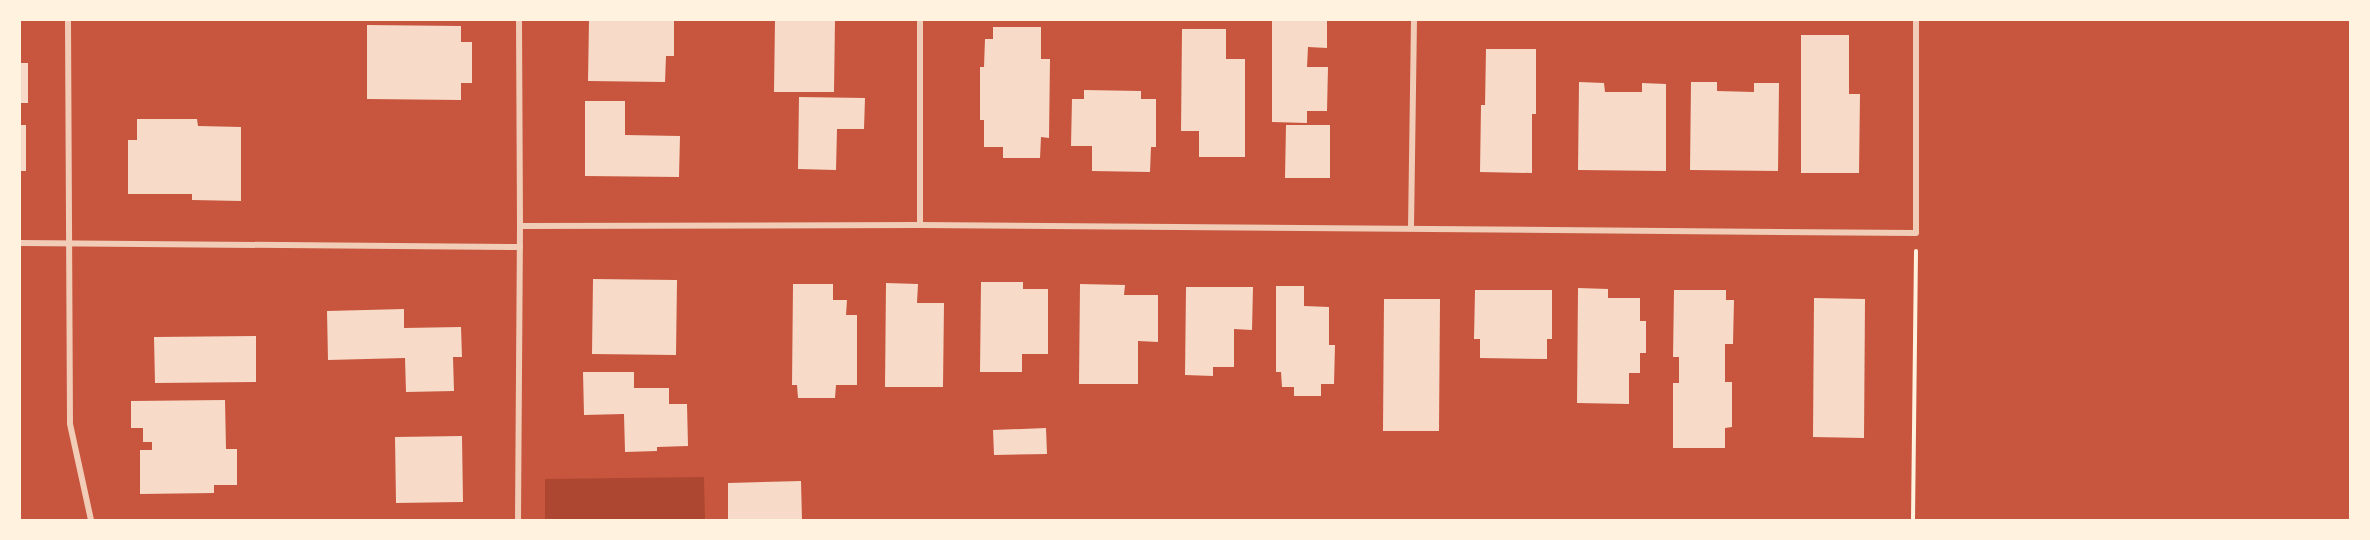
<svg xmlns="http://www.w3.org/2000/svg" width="2370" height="540" viewBox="0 0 2370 540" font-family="'Source Sans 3',sans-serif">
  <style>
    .green { fill: #ae4732 }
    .building { fill: #f7dbc8 }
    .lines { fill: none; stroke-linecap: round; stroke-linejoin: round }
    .path { stroke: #fff3e0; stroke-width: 4 }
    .minor { stroke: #f1ccb7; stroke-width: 6 }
  </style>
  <rect width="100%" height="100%" fill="#c8553d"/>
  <polygon class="green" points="704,477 705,520 545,520 545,479"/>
  <g class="building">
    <polygon points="589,20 674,20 674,56 666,56 665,82 588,81"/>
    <polygon points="775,20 835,20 834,92 774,92"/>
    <polygon points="1272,20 1327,20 1327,48 1308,47 1307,67 1328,67 1327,111 1307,111 1307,123 1272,122"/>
    <polygon points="367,25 461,26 461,42 472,42 472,83 461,83 461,100 367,99"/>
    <polygon points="993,27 1041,27 1041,59 1050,59 1049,138 1041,137 1040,158 1003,158 1003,147 984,147 984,120 980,120 980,67 984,67 985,39 993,39"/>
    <polygon points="1182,29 1226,29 1226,59 1245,59 1245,157 1199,157 1199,131 1181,131"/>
    <polygon points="1801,35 1849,35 1849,94 1860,94 1859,173 1801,173"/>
    <polygon points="1486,49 1536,49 1536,114 1532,114 1532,173 1480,172 1481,105 1485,105"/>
    <rect x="20" y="63" width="8" height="40"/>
    <polygon points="1579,82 1604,83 1605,92 1642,92 1642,83 1666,84 1666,171 1578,170"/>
    <polygon points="1691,82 1717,82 1717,91 1754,92 1754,83 1779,83 1778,171 1690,170"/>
    <polygon points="1084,90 1141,91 1141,99 1156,99 1156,147 1151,147 1150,172 1092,171 1092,146 1071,146 1072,99 1084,99"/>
    <polygon points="799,97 865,98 864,129 837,129 836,170 798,169"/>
    <polygon points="585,101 625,101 625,135 680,136 679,177 585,176"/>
    <polygon points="137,119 197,119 198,126 241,127 241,201 192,200 192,194 128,194 128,140 137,140"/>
    <rect x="20" y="125" width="6" height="46"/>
    <polygon points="1286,125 1330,125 1330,178 1285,178"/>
    <polygon points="593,279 677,280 676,355 592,354"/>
    <polygon points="981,282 1023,282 1023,289 1048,289 1048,354 1022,354 1022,372 980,372"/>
    <polygon points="886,283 918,284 917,303 944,303 943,387 885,387"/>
    <polygon points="793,284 833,284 833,300 847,300 846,315 857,315 857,385 836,385 835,398 798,398 797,385 792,385"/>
    <polygon points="1080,284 1125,285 1124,295 1158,295 1158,342 1138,341 1138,384 1079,384"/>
    <polygon points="1276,286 1304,286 1304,306 1329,307 1329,345 1335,345 1334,384 1321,384 1321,396 1294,396 1294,387 1282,387 1281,372 1276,372"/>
    <polygon points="1186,287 1253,287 1252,330 1234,329 1234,367 1213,367 1213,376 1185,375"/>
    <polygon points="1578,288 1608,289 1608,298 1640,298 1640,321 1646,321 1646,353 1640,353 1640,373 1629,373 1629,404 1577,403"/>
    <polygon points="1475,290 1552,290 1552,339 1547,339 1547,359 1480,358 1480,339 1474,339"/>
    <polygon points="1674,290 1726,290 1726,300 1734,300 1733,344 1725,344 1725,382 1732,382 1732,427 1725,428 1725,448 1673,448 1673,383 1679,383 1679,357 1673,357"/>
    <polygon points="1814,298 1865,299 1864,438 1813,437"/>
    <polygon points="1384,299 1440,299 1439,431 1383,431"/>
    <polygon points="404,309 404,328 461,327 462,357 453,357 454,391 406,392 405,358 328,360 327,311"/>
    <polygon points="256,336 256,382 155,383 154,337"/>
    <polygon points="583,372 634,372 634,388 669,388 669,404 687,404 688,446 657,447 657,451 625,452 624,414 584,415"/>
    <polygon points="225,400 226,449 237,449 237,485 214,485 214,493 140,494 140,450 152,450 152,442 143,442 143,428 131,428 131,401"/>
    <polygon points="1046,428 1047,454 994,455 993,430"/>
    <polygon points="462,436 463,502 396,503 395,437"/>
    <polygon points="801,481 802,520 728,520 728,483"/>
  </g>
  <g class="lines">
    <polyline class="path" points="1913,520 1916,251"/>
    <g class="minor">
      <polyline points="68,20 70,424 91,520"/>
      <polyline points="920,225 920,20"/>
      <polyline points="520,226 920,225 1916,233 1916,20"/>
      <polyline points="1411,228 1414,20"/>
      <polyline points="20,243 520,247"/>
      <polyline points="518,520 520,226 519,20"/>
    </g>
  </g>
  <rect width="2370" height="540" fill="none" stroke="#fff3e0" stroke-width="42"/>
</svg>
